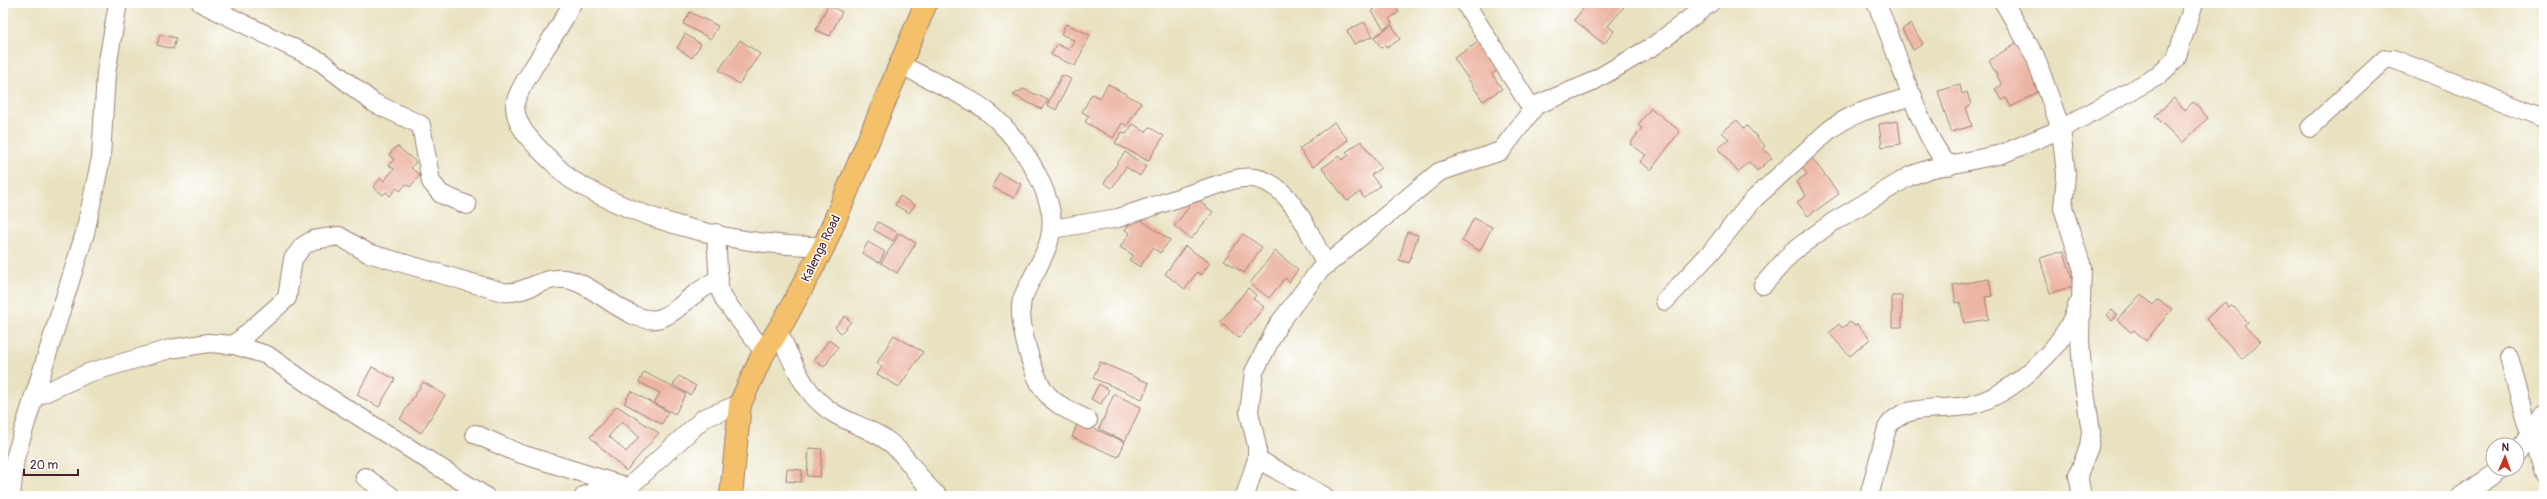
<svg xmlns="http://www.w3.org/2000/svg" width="2547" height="499" viewBox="0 0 2547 499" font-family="Pangolin,sans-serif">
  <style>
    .building { fill: #ecb4a2; fill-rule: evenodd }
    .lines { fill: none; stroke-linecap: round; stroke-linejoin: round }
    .minor-casing { stroke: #9a8076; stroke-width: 20 }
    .major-casing { stroke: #9a8076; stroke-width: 24 }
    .minor { stroke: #fff; stroke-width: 18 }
    .major { stroke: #f4c16a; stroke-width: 22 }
    .labels { text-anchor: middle; stroke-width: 3; stroke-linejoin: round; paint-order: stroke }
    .street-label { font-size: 13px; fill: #4a1f2b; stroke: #fff }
  </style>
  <rect width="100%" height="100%" fill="#fff"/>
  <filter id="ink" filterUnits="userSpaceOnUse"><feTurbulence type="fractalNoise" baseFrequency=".025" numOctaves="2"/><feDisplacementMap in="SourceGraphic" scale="8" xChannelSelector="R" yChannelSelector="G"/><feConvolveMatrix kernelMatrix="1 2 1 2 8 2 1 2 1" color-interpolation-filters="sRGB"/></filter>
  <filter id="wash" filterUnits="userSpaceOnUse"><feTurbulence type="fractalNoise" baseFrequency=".012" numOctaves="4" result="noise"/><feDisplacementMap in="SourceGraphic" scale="16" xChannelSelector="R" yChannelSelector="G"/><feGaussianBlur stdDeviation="0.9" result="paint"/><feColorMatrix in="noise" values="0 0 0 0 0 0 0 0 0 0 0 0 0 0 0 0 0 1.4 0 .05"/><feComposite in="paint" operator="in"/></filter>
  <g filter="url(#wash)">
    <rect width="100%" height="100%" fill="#e9e2c1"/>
    <g id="blocks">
      <g class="building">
        <polygon points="1371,3 1393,3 1399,12 1389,19 1392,23 1384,29 1372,11 1375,9"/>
        <polygon points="1588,3 1619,3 1624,7 1608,26 1614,31 1604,44 1574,20"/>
        <polygon points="828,5 842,12 830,36 816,30"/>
        <polygon points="690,12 718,26 711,39 683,24"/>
        <polygon points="1364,22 1373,36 1354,44 1347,31"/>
        <polygon points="1066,24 1090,35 1075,66 1051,55 1057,44 1069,50 1074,40 1061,34"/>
        <polygon points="1911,24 1923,44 1913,50 1902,29"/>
        <polygon points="1392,25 1400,39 1387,48 1386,45 1381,48 1374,37"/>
        <polygon points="160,34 176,38 173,49 157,45"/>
        <polygon points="685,34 701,44 692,58 677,48"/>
        <polygon points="740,40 760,54 739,84 719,70"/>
        <polygon points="1480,41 1499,69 1492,74 1502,89 1483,101 1454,58"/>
        <polygon points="2017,42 2039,81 2034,84 2038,92 2011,107 2006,98 2002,100 1995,89 2002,85 1989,61"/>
        <polygon points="1062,75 1071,79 1056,110 1047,105"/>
        <polygon points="1108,84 1141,103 1127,126 1122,123 1113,138 1085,122 1089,116 1082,112 1092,94 1100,98"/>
        <polygon points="1960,85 1962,94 1967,92 1971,105 1966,107 1972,126 1951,132 1938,91"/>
        <polygon points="1024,89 1048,100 1041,109 1013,95"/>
        <polygon points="2174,98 2185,110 2193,102 2208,118 2182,143 2155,116"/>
        <polygon points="1651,108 1680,131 1651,170 1640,162 1646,155 1630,144 1642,128 1638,125"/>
        <polygon points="1737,120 1744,128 1747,126 1765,146 1763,148 1772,158 1757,171 1749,162 1738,172 1718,149 1729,139 1722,132"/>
        <polygon points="1898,121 1901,144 1882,147 1879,124"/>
        <polygon points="1334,122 1348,140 1313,167 1299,149"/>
        <polygon points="1133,124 1146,132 1149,127 1164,136 1148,161 1115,143 1122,132 1126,134"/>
        <polygon points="1361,141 1381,168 1371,175 1380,186 1364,198 1360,192 1347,201 1322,168 1339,156 1342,160 1349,155 1346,152"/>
        <polygon points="397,146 416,162 411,168 420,175 410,187 406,184 400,191 397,188 390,196 386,192 383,195 373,187 381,178 384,181 394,169 389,165 394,159 389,155"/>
        <polygon points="1125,152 1146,166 1140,176 1126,167 1112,188 1104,183"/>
        <polygon points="1812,158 1839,194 1808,216 1797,202 1806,196 1796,182 1807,174 1801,166"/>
        <polygon points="999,173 1021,184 1014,198 992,187"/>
        <polygon points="900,196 915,205 909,213 895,205"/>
        <polygon points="1196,198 1213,212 1191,239 1174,226"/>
        <polygon points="1135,216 1170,240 1160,253 1153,248 1140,267 1129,260 1133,255 1120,247 1130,233 1125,230"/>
        <polygon points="1474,218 1492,227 1480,251 1462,241"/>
        <polygon points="878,222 898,233 893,241 874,230"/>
        <polygon points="1407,232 1418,235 1409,263 1399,260"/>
        <polygon points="900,233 916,243 897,273 881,263"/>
        <polygon points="1243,234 1262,247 1244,273 1224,260"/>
        <polygon points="868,242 885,252 879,263 862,253"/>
        <polygon points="1185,246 1210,263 1201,275 1197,272 1185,289 1165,274"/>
        <polygon points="1275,251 1298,270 1289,282 1285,278 1269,298 1250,283"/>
        <polygon points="2064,251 2074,286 2050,293 2040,258"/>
        <polygon points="1989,279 1992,296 1985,297 1989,319 1964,323 1960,302 1956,303 1953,285"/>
        <polygon points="1248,288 1256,295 1253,299 1264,307 1239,338 1220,322"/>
        <polygon points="2141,294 2153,305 2158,300 2172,309 2146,341 2134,330 2131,332 2117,320"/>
        <rect x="1892" y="296" width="10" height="31"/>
        <polygon points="2225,302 2228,307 2231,304 2248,322 2244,325 2260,342 2242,359 2206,319"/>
        <polygon points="2112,310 2117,315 2112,321 2107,315"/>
        <polygon points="845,316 851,322 841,333 835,327"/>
        <polygon points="1850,322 1855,326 1857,324 1870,339 1850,356 1829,333 1839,324 1842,328"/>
        <polygon points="894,335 923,352 899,387 877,374 882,367 877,363"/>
        <polygon points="829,340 838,347 824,367 814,360"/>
        <polygon points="1100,362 1149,383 1142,399 1093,378"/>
        <polygon points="372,367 395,379 379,407 357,395"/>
        <polygon points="644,372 686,394 675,414 654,403 660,393 639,382"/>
        <polygon points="679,376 696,386 690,395 673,385"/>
        <polygon points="423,382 445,395 421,433 400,419"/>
        <polygon points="1099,384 1109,390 1101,404 1091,399"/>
        <polygon points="631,391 668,412 662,424 624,403"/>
        <polygon points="1114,394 1141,407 1125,441 1099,429"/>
        <path d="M617,406L659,433L626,471L590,437ZM622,421L639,437L626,452L609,436Z"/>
        <polygon points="1078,422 1125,442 1118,457 1072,437"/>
        <polygon points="809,448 822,449 820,477 807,476"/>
        <polygon points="787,469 802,470 801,482 786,481"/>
      </g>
    </g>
  </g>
  <g filter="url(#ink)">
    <use href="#blocks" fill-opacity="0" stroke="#9a8076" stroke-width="1"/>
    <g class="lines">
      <g class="minor-casing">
        <g id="minor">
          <polyline points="201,3 320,61 374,103 421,125 431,182 441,194 467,205"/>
          <path d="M572,3C563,26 515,89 515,105C515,126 532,142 545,155C554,163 563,174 572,180C644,223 740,247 824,246"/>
          <polyline points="1465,3 1532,109"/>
          <path d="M1876,3C1898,49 1917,131 1949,166"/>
          <polyline points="2004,3 2035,56 2061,129 2066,174 2063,208 2082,267 2080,338 2082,372 2091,432 2089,447 2078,475 2082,496"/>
          <path d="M900,64C926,79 966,94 988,112C1015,134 1039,170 1049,204C1060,240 1036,266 1023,297C1015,316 1033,379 1047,394C1058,407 1073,412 1088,420"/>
          <polyline points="2310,128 2385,59 2393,59 2544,118"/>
          <path d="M1052,229L1118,218L1232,180C1285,164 1306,229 1326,265"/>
          <polyline points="716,233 719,288 725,301 764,352"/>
          <polyline points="1763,285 1793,251 1804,243 1833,222 1910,176 1929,169 2002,154 2061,129 2158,76 2176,59 2194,3"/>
          <path d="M1665,301L1711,252L1753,200L1828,131C1855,110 1881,106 1913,96"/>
          <path d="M778,331C793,362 804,396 835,414C854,425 879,432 894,446C911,461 920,482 938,496"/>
          <path d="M234,345L287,298L293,259L303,246L313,240L339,236L368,253L503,292C524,295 543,276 565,279C595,282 630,328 661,318C673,314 682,304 691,297C700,290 710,284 719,278"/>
          <polyline points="2509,357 2525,417 2544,475"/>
          <polyline points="33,398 88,373 170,349 209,343 234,345 267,355 317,390 485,496"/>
          <polyline points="475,434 518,453 621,485"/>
          <polyline points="2517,454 2530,432 2544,416"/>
          <polyline points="1257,459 1324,496"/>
          <polyline points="365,477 391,496"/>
          <polyline points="11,496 15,458 85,233 101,158 106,73 118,3"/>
          <polyline points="584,496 595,492 630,486 704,418 740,404"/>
          <polyline points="1245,496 1257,459 1257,446 1249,412 1254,372 1278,325 1319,271 1439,172 1501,151 1536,105 1588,84 1655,45 1710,3"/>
          <path d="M1869,496L1887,428C1903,401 1945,412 1971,405C2013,394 2065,347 2077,306"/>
          <polyline points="2461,496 2502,469"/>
        </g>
      </g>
      <g class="major-casing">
        <polyline id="major" points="731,496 740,404 761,358 785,319 824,246 926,3"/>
      </g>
      <use href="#minor" class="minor"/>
      <use href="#major" class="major"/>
    </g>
  </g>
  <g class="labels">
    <g class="street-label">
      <text transform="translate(820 248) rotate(-64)" y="5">Kalenga Road</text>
    </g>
  </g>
  <rect width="2547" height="499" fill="none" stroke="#fff" stroke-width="16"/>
  <g transform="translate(2505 457) rotate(2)"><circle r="19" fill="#ffffff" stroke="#b7a5aa"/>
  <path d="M0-3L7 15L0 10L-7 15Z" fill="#c8321e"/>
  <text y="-6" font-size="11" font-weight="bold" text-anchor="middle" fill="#4a1f2b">N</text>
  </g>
  <path d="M24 469v6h54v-6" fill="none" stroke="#4a1f2b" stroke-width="2"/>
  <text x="30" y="469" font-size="12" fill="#4a1f2b" stroke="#ffffff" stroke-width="3" paint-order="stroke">20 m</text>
</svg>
